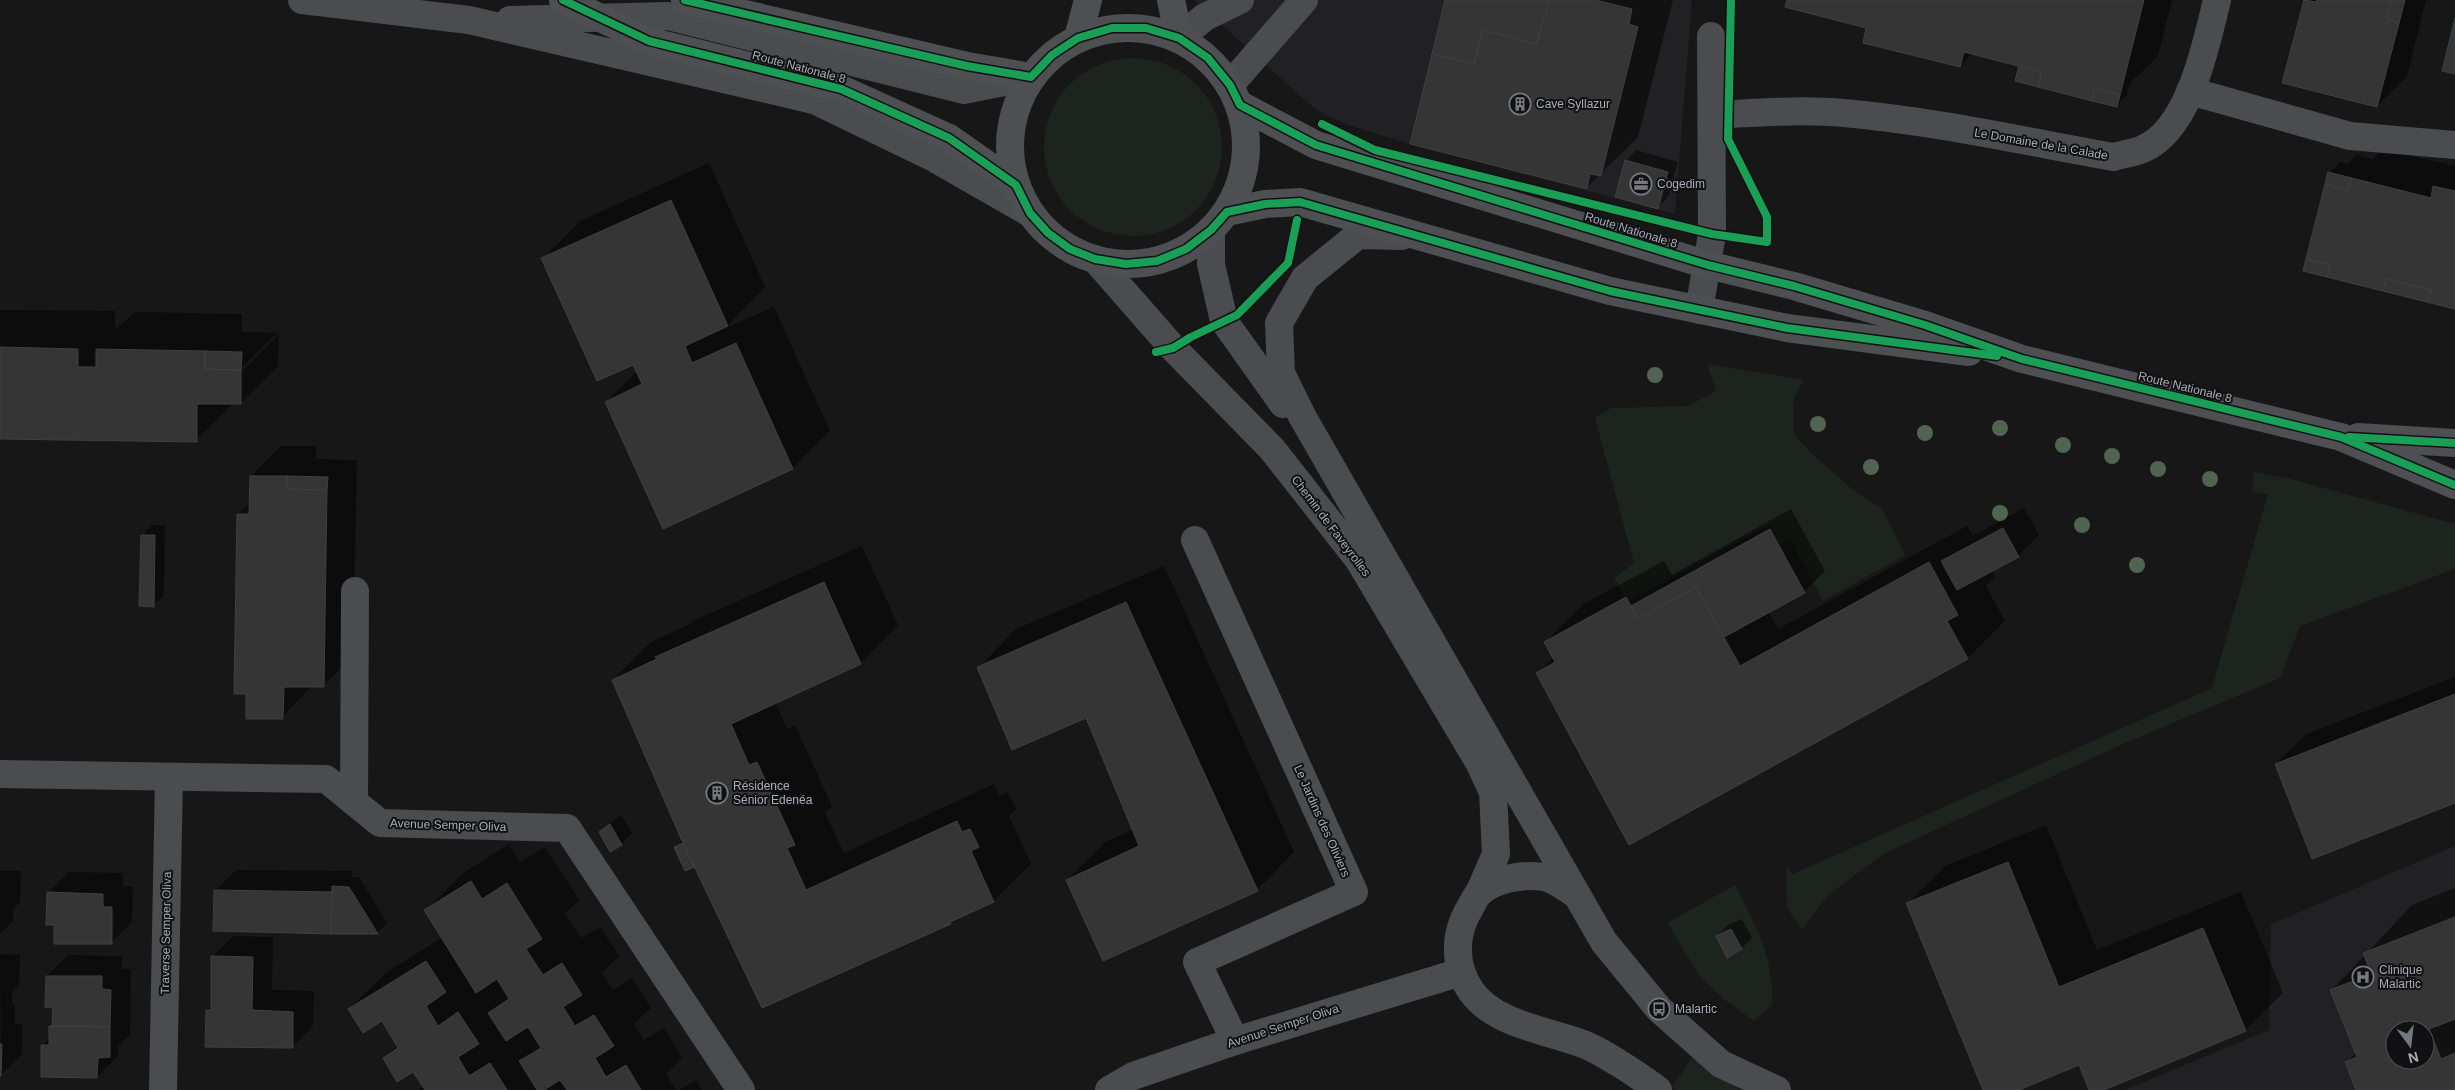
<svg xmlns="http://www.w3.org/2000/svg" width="2455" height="1090" viewBox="0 0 2455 1090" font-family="Arial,sans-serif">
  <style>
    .built { fill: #212123; fill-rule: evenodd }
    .green { fill: #1d241e }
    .shadow { fill: #0007; fill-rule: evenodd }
    .building { fill: #353536; stroke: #3f4043; fill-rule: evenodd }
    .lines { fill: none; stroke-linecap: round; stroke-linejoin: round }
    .minor { stroke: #4b4c50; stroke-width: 28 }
    .major { stroke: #4d4f52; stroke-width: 28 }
    .cycleway-casing { stroke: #111113; stroke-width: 11 }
    .cycleway { stroke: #1a9f57; stroke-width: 8 }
    .tree { fill: #506451 }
    .labels { text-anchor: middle; stroke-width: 4; stroke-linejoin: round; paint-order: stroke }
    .street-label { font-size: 12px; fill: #a8adb8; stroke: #111113 }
    .poi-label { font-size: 12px; fill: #a8adb8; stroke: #111113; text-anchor: start }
  </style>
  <rect width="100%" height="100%" fill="#171717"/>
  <g class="built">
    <polygon points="1194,0 1692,0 1675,214 1410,144 1345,124 1315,109"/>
    <path d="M2455,846V1090H2125L2269,1030L2271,924ZM2395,1030H2425V1060H2395Z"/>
  </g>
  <g class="green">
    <circle cx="1133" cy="147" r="89"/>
    <polygon points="1707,364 1804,380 1793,400 1794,434 1810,452 1853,490 1882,509 1905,555 1823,601 1790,539 1780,543 1770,524 1628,601 1614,578 1634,563 1595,418 1611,408 1688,406 1716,391"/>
    <polygon points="2254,472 2291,479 2455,524 2455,569 2300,626 2280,678 2125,743 1885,853 1828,895 1802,930 1787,908 1786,866 1793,874 2212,688 2268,494 2252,492"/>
    <path d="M1735,885C1755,924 1775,960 1772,1005L1754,1021L1725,1000L1700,976L1667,923Z"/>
    <polygon points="1692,1058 1741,1090 1676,1090 1672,1087"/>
  </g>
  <g class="shadow">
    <polygon points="1446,0 1673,0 1638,137 1586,188"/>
    <polygon points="1788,0 2172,0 2158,56 2130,83 2127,95 2117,105 2021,65 1973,53 1960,66 1867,27"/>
    <polygon points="2305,0 2426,0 2407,76 2377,106 2284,82"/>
    <polygon points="2383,149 2455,166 2455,308 2329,173 2340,162 2347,164 2356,155 2372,159"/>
    <polygon points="1636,150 1678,162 1668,197 1658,207 1626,161"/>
    <polygon points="709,163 765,287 729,324 730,326 774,307 830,431 793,468 606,402 637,371 633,364 543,259 580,221"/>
    <polygon points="0,310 115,311 115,330 135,312 242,314 242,332 277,333 240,369 242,371 279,334 278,366 241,403 234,403 196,440 0,438"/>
    <polygon points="281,446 316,446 316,459 357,460 353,656 323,686 312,686 282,717 247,693 238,514 250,502 251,476"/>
    <polygon points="2024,508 2039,535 2018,556 1992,570 1995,577 1986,586 2005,621 1968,658 1630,843 1537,673 1554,657 1546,642 1583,604 1664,561 1672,575 1791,509 1825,571 1804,592 1768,611 1778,629 1967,526 1973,536"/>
    <polygon points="152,525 165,525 164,595 153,606 142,536"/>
    <polygon points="862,546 898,625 861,663 775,702 787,729 795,725 832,806 825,813 844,853 994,784 1000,796 1008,792 1016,809 1009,816 1031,864 993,901 954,919 950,923 695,864 685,869 676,848 683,840 613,680 651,642 690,624 695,620"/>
    <polygon points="1164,566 1294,852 1257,890 1067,880 1105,842 1134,829 1087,717 979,667 1016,629"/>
    <polygon points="2455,677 2455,802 2276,764 2306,734"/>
    <polygon points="621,815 632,833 622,844 611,850 600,832"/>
    <polygon points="2046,825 2097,950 2241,892 2283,993 2245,1030 2101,1090 2090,1090 2080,1064 2016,1090 1984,1090 1907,904 1945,866"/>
    <polygon points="509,844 520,862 545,847 579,900 565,914 581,938 600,927 619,956 602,973 613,990 632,978 651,1008 634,1024 644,1040 664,1028 682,1058 666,1074 676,1090 419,1090 423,1086 414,1070 384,1058 398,1045 382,1019 349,1009 387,972 443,937 426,910 463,873"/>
    <polygon points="236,870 352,871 352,877 359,877 387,923 377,933 331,932 215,891"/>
    <polygon points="0,871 21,871 20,902 13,910 13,921 0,934"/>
    <polygon points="69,872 123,873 123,886 133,887 132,922 111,943 55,924 48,893"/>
    <path d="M2455,888V1090H2358L2347,1062L2356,1053L2331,991L2412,905ZM2395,1030H2425V1060H2395Z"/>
    <polygon points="1742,919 1752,938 1742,948 1717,936 1728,925"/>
    <polygon points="233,936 273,937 272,990 314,991 313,1026 292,1047 207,1010 212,1005 212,957"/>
    <polygon points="0,954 20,955 19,985 12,992 12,1005 15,1005 15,1024 22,1024 22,1054 1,1075"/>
    <polygon points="68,955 122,956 122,969 131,969 130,1035 118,1047 118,1056 97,1077 42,1046 50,1038 50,1027 54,1024 54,1006 47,976"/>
    <polygon points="696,1080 702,1090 679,1090"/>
  </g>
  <g class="building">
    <polygon points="1445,0 1550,0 1536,44 1483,30 1474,64 1432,54"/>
    <polygon points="1550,0 1595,0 1632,9 1629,24 1638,27 1601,176 1590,174 1587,189 1410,144 1432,54 1474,64 1483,30 1536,44"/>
    <polygon points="1787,0 2144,0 2120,95 2095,88 2092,101 2038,87 2041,72 1964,52 1960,67 1863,43 1866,28 1785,7"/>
    <polygon points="2304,0 2316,2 2317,0 2391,0 2387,19 2399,23 2377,107 2282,83"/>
    <polygon points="2391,0 2405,0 2399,23 2387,19"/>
    <polygon points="2455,18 2455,74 2442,71"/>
    <polygon points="2019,66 2041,72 2038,87 2015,81"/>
    <polygon points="2095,88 2120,95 2117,107 2092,101"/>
    <polygon points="1625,160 1668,172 1658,209 1615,197"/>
    <polygon points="2328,172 2352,178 2348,190 2325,184"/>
    <polygon points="2352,178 2431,198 2433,186 2455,191 2455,309 2427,302 2431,290 2386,279 2383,291 2327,277 2330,265 2306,259 2325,184 2348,190"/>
    <polygon points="671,200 728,326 685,346 692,363 736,343 793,469 663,529 605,402 642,384 633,365 597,381 541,258"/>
    <polygon points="2306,259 2330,265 2327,277 2303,271"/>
    <polygon points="2386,279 2431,290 2427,302 2383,291"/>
    <polygon points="0,347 78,349 78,367 96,367 96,349 205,351 205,369 241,370 241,404 197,404 197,442 0,439"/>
    <polygon points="205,351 242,352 241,370 205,369"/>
    <polygon points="250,476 287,476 287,489 327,490 324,687 284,687 283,719 246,719 246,694 234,694 237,514 249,514"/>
    <polygon points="287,476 328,477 327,490 287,489"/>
    <polygon points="2003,528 2019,557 1957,590 1941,561"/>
    <polygon points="1770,529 1805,593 1724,637 1696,587 1638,619 1631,606"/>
    <polygon points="141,535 155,535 154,607 139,606"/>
    <polygon points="1929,562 1958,615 1947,621 1968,659 1629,845 1536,673 1555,662 1544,642 1626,597 1638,619 1696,587 1740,666"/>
    <polygon points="824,582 861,664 731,724 749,765 757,762 795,845 787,848 806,890 957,821 962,832 970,829 979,847 971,851 994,902 950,922 951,924 762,1008 683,843 612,680 657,659 655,657"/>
    <polygon points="1126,602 1258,891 1103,961 1066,880 1139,846 1086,718 1012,750 977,667"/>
    <polygon points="2455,694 2455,803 2312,859 2275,764"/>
    <polygon points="610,824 622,845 610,852 599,832"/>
    <polygon points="683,843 694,867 685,871 674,847"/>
    <polygon points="2008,862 2059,987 2203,928 2246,1031 2104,1090 2089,1090 2079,1065 2019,1090 1983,1090 1906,903"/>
    <polygon points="471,881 482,899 507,883 542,939 526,949 543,975 562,963 582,995 563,1007 575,1026 594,1015 614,1046 595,1058 606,1077 626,1065 641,1090 567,1090 560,1080 544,1090 537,1090 519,1061 541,1048 528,1027 506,1041 488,1013 509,999 497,979 476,993 424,910"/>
    <polygon points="332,886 349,887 378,934 331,934"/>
    <polygon points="214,890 332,892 331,934 213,931"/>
    <polygon points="47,892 103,894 103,907 112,907 112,944 54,944 54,925 46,925"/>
    <path d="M2455,917V1019L2429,1029L2441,1059L2455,1053V1090H2356L2345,1062L2357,1057L2330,990L2371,974L2363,953ZM2395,1030H2425V1060H2395Z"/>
    <polygon points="1731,929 1742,949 1727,958 1716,936"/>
    <polygon points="211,956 253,957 252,1010 293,1012 293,1048 205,1047 206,1010 211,1010"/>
    <polygon points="426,961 446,992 426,1006 438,1026 458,1012 479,1044 458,1057 469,1076 490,1063 507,1090 425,1090 413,1072 397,1082 383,1058 398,1048 382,1021 363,1033 348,1009"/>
    <polygon points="46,976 102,976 102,989 111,990 110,1027 52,1026 53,1008 45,1007"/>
    <polygon points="49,1026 110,1027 110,1057 98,1058 97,1078 41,1077 41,1045 49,1045"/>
    <polygon points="0,1044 2,1044 1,1076 0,1076"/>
  </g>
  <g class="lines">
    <g class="minor">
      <polyline points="302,0 469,20 814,100 936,159 1030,213"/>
      <polyline points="510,20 668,16 964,90 1029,77"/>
      <polyline points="1179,38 1205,17 1240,0"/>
      <polyline points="1230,85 1304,0"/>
      <polyline points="2190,91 2350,136 2455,145"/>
      <path d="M1712,115C1756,113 1800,109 1844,113C1934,121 2024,141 2113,157C2123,154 2134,153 2143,149C2190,129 2206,44 2217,0"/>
      <polyline points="1211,230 1211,264 1224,321 1283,404"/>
      <polyline points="1402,236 1358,235 1305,278 1279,323 1281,373 1302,416 1604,942 1659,1009 1721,1064 1777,1090"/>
      <polyline points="1095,259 1173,348 1272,449 1359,560 1480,764 1493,792 1496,854 1479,893"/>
      <polyline points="1699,310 1712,234 1711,36"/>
      <polyline points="1195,540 1354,892 1197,962 1235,1041"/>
      <polyline points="0,774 326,779 380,823 567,828 741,1090"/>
      <polyline points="354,802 355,591"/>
      <path d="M1574,893C1566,888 1554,879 1544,877C1523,874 1496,878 1479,893C1476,896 1473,902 1471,906C1454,933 1453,964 1471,991C1495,1025 1547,1030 1583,1044C1600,1050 1643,1078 1658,1090"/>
      <polyline points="163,1090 169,777"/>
      <polyline points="1109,1090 1133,1076 1235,1041 1461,972"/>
    </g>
    <g class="major">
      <polyline points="563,0 649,41 841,89 949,138 1016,185"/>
      <polyline points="685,0 967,66 1031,77"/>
      <polyline points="1171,0 1179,38"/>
      <circle cx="1128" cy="146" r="118"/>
      <polyline points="1078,38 1088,0"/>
      <polyline points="1240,105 1316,145 1708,265 1794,286 1925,325 2022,359 2341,437 2455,485"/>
      <polyline points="1227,212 1265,204 1300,202 1610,291 1787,328 1969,352"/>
      <polyline points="2358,437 2455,443"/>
    </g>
    <g class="cycleway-casing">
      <g id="cycleway">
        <polyline points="563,0 649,41 841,89 949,138 1016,185 1030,213 1048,233 1070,249 1095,259 1126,264 1157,261 1186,249 1211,230 1227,212 1265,204 1300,202 1610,291 1787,328 1997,356"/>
        <polyline points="685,0 967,66 1031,77 1052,55 1078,38 1112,28 1146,28 1179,38 1208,58 1230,85 1240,105 1316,145 1708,265 1794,286 1925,325 2022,359 2341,437 2455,485"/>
        <polyline points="1322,124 1375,150 1712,234 1767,242 1767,217 1728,139 1731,0"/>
        <polyline points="1156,352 1173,348 1191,337 1237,315 1288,263 1297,220"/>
        <polyline points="2349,437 2455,443"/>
      </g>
    </g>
    <use href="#cycleway" class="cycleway"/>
  </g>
  <g class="tree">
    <circle cx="1655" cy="375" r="8"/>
    <circle cx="1818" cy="424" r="8"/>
    <circle cx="2000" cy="428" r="8"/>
    <circle cx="1925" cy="433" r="8"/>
    <circle cx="2063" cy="445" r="8"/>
    <circle cx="2112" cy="456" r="8"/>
    <circle cx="1871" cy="467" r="8"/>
    <circle cx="2158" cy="469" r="8"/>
    <circle cx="2210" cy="479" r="8"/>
    <circle cx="2000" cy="513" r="8"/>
    <circle cx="2082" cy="525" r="8"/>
    <circle cx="2137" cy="565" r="8"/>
  </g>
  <defs>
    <g id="building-ring" transform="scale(1.125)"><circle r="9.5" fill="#111113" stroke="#757880" stroke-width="1.5"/><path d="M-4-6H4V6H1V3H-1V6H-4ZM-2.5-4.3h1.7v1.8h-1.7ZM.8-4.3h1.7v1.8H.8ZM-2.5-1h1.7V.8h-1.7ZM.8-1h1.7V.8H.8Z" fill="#757880"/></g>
    <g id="office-ring" transform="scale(1.125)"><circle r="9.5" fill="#111113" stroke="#757880" stroke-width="1.5"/><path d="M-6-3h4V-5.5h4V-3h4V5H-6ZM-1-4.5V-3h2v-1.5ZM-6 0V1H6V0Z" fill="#757880"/></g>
    <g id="hospital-ring" transform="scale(1.125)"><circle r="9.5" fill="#111113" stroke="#757880" stroke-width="1.5"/><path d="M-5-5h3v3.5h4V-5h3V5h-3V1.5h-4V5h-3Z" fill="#757880"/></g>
    <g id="bus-ring" transform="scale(1.125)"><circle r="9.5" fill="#111113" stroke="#757880" stroke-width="1.5"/><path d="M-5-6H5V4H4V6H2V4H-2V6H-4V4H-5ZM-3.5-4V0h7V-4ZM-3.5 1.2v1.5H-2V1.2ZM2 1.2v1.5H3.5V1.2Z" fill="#757880"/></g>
  </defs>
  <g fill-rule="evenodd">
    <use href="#building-ring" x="1520" y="104"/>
    <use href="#office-ring" x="1641" y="184"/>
    <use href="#building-ring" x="717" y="793"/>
    <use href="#hospital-ring" x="2363" y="977"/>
    <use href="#bus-ring" x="1659" y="1009"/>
  </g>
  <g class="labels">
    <g class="street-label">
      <text transform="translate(799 67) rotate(15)" y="4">Route Nationale 8</text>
      <text transform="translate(2041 144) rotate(10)" y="4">Le Domaine de la Calade</text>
      <text transform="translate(1631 230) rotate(17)" y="4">Route Nationale 8</text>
      <text transform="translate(2185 387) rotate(14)" y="4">Route Nationale 8</text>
      <text transform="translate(1331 526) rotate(53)" y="4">Chemin de Faveyrolles</text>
      <text transform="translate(1322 821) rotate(66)" y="4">Le Jardins des Oliviers</text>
      <text transform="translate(448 825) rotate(2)" y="4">Avenue Semper Oliva</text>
      <text transform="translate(166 933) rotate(-89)" y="4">Traverse Semper Oliva</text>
      <text transform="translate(1283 1026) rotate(-18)" y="4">Avenue Semper Oliva</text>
    </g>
    <g class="poi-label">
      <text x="1536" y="108">Cave Syllazur</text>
      <text x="1657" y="188">Cogedim</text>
      <text x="733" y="790">Résidence<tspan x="733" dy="14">Sénior Edenéa</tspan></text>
      <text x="2379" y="974">Clinique<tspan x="2379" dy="14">Malartic</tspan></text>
      <text x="1675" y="1013">Malartic</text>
    </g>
  </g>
  <g transform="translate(2410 1045) rotate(165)"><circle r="24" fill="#111113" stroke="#4d4f55"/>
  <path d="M0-4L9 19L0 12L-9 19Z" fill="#757880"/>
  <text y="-8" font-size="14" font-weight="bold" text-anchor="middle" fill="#a8adb8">N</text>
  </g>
</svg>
